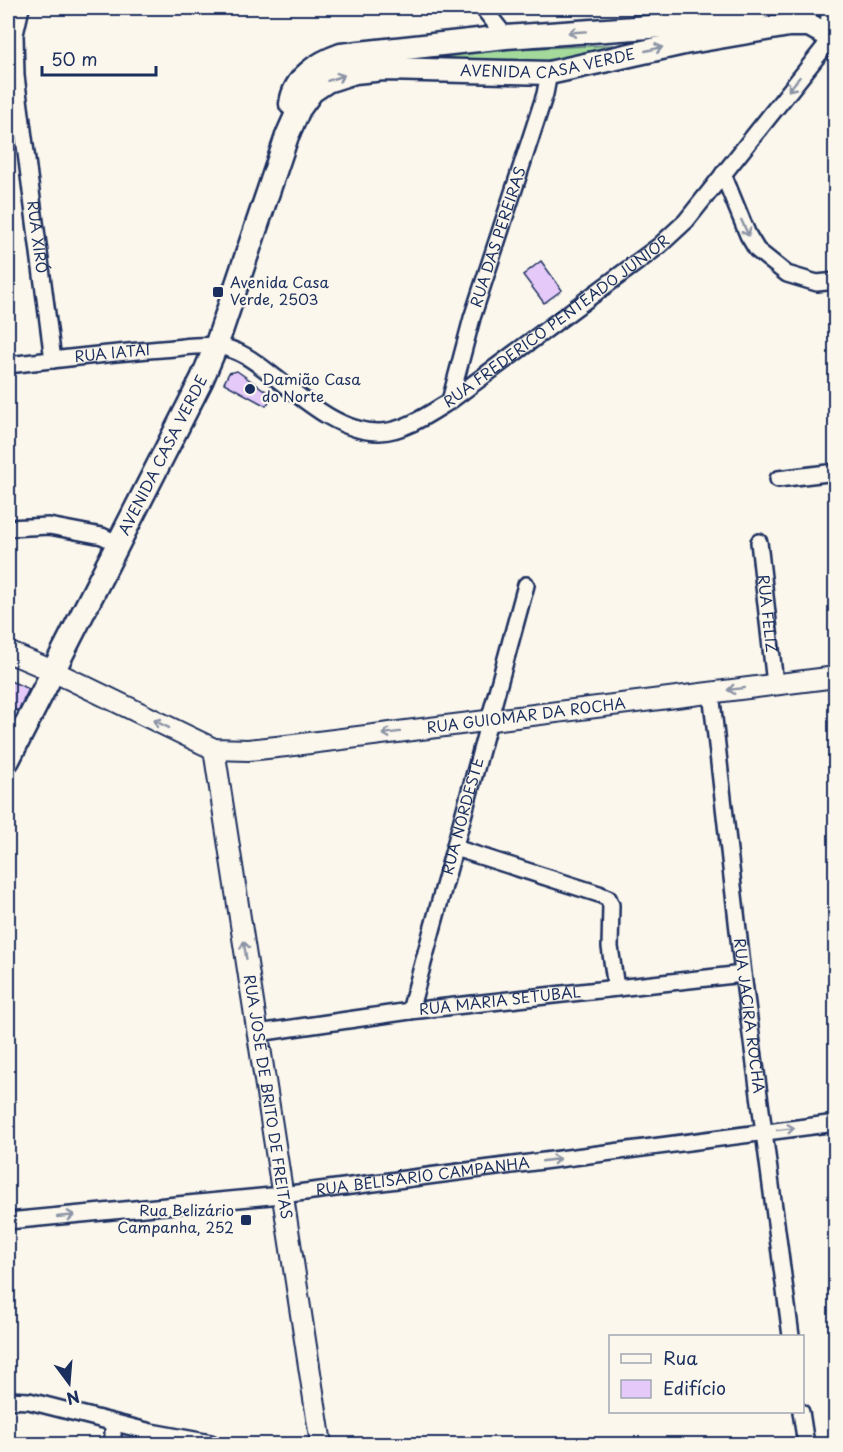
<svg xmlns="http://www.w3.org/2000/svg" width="843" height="1452" viewBox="0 0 843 1452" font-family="'Playpen Sans',sans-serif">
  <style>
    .green { fill: #a4d99c; stroke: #60847d; stroke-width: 1.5 }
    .building { fill: #e5caf9; stroke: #1b2f5e; stroke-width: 1.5 }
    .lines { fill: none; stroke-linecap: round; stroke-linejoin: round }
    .minor-casing { stroke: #1b2f5e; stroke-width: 20 }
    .tertiary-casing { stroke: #1b2f5e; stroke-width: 24 }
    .secondary-casing { stroke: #1b2f5e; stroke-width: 27 }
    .minor { stroke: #fbf7ec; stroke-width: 15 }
    .tertiary { stroke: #fbf7ec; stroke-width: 20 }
    .secondary { stroke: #fbf7ec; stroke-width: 22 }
    .oneway { stroke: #8b93a5 }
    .poi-dot { fill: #1b2f5e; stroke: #fbf7ec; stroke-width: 2 }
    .labels { text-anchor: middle; stroke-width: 4.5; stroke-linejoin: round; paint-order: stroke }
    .street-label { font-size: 15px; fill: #1b2f5e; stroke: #fbf7ec }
    .poi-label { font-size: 15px; fill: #1b2f5e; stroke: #fbf7ec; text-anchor: start }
  </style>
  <rect width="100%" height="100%" fill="#fbf7ec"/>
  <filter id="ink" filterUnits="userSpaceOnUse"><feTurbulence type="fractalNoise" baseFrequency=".0167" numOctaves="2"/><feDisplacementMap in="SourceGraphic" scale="12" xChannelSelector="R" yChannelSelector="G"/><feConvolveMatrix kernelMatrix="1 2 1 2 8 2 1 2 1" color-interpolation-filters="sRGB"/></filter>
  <g filter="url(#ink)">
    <polygon class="green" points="614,45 570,63 457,62 436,57 440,52"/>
    <g class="building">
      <polygon points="541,261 562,290 544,303 523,275"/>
      <polygon points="237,371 273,396 266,406 224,383 229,373"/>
      <polygon points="8,680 29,689 18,711 8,707"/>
    </g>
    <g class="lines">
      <g class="minor-casing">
        <g id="minor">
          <path id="s1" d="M21,8L15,34L16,76L53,360"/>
          <polyline points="483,8 506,37"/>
          <polyline points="669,8 680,32"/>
          <polyline points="723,174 748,235 757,250 787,274 817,283 836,281"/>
          <path id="s2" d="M8,365C59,359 110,353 162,349C179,348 199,344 217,346C241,349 258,364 276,378C304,400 341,433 380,432C405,431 429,414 450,401L659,246L686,221L831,39"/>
          <path id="s3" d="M450,401L472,318L545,94L549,73"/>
          <polyline points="778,479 836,472"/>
          <polyline points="8,528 49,526 102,536 119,544"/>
          <path id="s4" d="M759,542L775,684"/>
          <path id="s5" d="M711,692L743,974L791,1336"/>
          <polyline points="455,848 599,894 608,898 611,905 610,947 616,988"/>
          <path id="s6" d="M410,1011L526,585"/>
          <path id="s7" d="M258,1033L410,1011L743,974"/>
          <path id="s8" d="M8,1221L282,1195L836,1123"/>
          <polyline points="8,1400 29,1401 151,1432 211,1443"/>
          <polyline points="801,1412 806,1444"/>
          <polyline points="113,1423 113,1444"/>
        </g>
      </g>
      <g class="tertiary-casing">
        <g id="tertiary">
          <path id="s9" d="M8,652L53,671L214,749L248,750L286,746L836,677"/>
          <path id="s10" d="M214,749L321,1444"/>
        </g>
      </g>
      <g class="secondary-casing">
        <g id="secondary">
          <polyline points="831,39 833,8"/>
          <path d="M291,104C294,78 318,63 341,55L506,37L678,25L761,8"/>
          <path id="s11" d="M8,760L202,379L216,346L287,136L299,109L312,91L327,81L355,72L384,69L549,73L684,43L789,25H809L836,40"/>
        </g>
      </g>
      <use href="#minor" class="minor"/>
      <use href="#tertiary" class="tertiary"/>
      <use href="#secondary" class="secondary"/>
    </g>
    <defs><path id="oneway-shaft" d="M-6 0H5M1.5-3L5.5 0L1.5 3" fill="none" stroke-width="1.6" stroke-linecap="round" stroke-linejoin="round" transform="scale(1.5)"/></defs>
    <g class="oneway">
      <use href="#oneway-shaft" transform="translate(577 32) rotate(176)"/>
      <use href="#oneway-shaft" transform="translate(654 49) rotate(-13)"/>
      <use href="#oneway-shaft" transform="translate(336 78) rotate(-18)"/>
      <use href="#oneway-shaft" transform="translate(794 84) rotate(129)"/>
      <use href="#oneway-shaft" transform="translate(745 228) rotate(65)"/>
      <use href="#oneway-shaft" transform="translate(736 689) rotate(173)"/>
      <use href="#oneway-shaft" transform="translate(161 724) rotate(-154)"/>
      <use href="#oneway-shaft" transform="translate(391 733) rotate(173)"/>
      <use href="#oneway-shaft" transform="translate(245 950) rotate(-99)"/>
      <use href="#oneway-shaft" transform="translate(786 1129) rotate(-7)"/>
      <use href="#oneway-shaft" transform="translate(551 1160) rotate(-8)"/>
      <use href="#oneway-shaft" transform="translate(66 1216) rotate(-6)"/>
    </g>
  </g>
  <g class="poi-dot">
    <rect x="212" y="286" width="12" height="12" rx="3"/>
    <circle cx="250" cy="389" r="6"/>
    <rect x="240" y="1214" width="12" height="12" rx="3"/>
  </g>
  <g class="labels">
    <g class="street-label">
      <text dy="5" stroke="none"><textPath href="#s11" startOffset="978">AVENIDA CASA VERDE</textPath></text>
      <text dy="5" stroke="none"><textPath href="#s3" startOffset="171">RUA DAS PEREIRAS</textPath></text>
      <text dy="5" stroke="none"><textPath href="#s1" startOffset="231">RUA XIRÓ</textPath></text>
      <text dy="5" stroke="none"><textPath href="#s2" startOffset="608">RUA FREDERICO PENTEADO JÚNIOR</textPath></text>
      <text dy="5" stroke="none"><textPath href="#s2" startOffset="105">RUA IATAI</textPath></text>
      <text dy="5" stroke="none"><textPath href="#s11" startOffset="342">AVENIDA CASA VERDE</textPath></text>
      <text dy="5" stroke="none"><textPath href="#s4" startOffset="72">RUA FELIZ</textPath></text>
      <text dy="5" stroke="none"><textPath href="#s9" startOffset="542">RUA GUIOMAR DA ROCHA</textPath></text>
      <text dy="5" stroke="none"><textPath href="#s6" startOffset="202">RUA NORDESTE</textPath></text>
      <text dy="5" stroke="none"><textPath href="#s7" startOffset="244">RUA MARIA SETUBAL</textPath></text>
      <text dy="5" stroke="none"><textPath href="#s5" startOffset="326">RUA JACIRA ROCHA</textPath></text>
      <text dy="5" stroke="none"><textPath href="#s10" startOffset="352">RUA JOSÉ DE BRITO DE FREITAS</textPath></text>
      <text dy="5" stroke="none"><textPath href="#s8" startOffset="417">RUA BELISÁRIO CAMPANHA</textPath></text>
    </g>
    <g class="poi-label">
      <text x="230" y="288">Avenida Casa<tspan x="230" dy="17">Verde, 2503</tspan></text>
      <text x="262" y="385">Damião Casa<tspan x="262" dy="17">do Norte</tspan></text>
      <text x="234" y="1216" text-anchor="end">Rua Belizário<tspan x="234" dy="17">Campanha, 252</tspan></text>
    </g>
  </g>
  <rect width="843" height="1452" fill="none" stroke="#fbf7ec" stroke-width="30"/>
  <rect x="15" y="15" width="813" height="1422" fill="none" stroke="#1b2f5e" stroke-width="2" filter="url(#ink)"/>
  <rect x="609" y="1335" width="195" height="78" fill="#fbf7ec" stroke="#a1a7b3" stroke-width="1.5"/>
  <rect x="621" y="1354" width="30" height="9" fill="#fbf7ec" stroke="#a1a7b3" stroke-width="1.5"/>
  <text x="663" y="1365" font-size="18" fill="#1b2f5e">Rua</text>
  <rect x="621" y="1380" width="30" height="18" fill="#e5caf9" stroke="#a1a7b3" stroke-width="1.5"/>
  <text x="663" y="1395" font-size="18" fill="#1b2f5e">Edifício</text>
  <g transform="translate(69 1383) rotate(164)" stroke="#fbf7ec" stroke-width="4.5" paint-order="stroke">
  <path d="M0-4.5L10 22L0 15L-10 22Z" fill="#1b2f5e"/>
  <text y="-9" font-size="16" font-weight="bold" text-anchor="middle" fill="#1b2f5e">N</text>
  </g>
  <path d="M42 66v9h114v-9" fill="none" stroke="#1b2f5e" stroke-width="3"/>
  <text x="51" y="66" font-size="18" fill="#1b2f5e" stroke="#fbf7ec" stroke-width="4.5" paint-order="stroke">50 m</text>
</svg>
